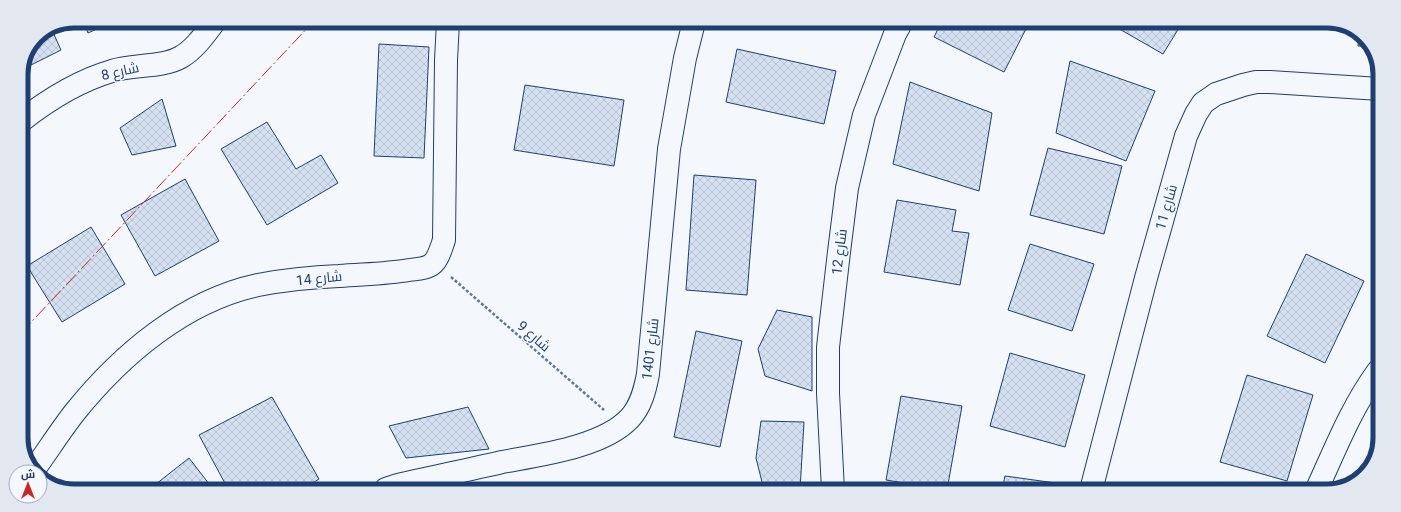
<svg xmlns="http://www.w3.org/2000/svg" width="1401" height="512" viewBox="0 0 1401 512" font-family="Roboto,Cairo,sans-serif">
  <style>
    .building { fill: url(#building-cross-hatch); stroke: #1d3f73 }
    .lines { fill: none; stroke-linecap: round; stroke-linejoin: round }
    .minor-casing { stroke: #1d3f73; stroke-width: 24 }
    .path { stroke: #5e769c; stroke-width: 2.5; stroke-dasharray: 3 2; stroke-linecap: butt }
    .minor { stroke: #f4f7fb; stroke-width: 22 }
    .power { stroke: #c62828; stroke-width: 1; stroke-dasharray: 14 3 2 3; stroke-linecap: butt }
    .labels { text-anchor: middle; stroke-width: 3; stroke-linejoin: round; paint-order: stroke }
    .street-label { font-size: 14px; fill: #1d3f73; stroke: #f4f7fb }
    .rim { fill: none; stroke: #1d3f73; stroke-width: 5 }
  </style>
  <defs>
    <pattern id="building-cross-hatch" width="8" height="8" patternUnits="userSpaceOnUse"><rect width="8" height="8" fill="#d5e0f0"/><path d="M0 0l8 8M0 8l8-8" fill="none" stroke="#b6c1d1"/></pattern>
  </defs>
  <rect width="100%" height="100%" fill="#f4f7fb"/>
  <g class="building">
    <polygon points="83,21 114,21 88,33"/>
    <polygon points="941,23 1029,23 1004,72 934,37"/>
    <polygon points="1109,23 1182,23 1163,54"/>
    <polygon points="52,30 61,50 21,70 37,36"/>
    <polygon points="1359,34 1369,41 1371,46 1358,46"/>
    <polygon points="379,44 429,47 424,158 374,156"/>
    <polygon points="737,49 836,71 824,124 726,102"/>
    <polygon points="1070,61 1155,91 1126,161 1056,133"/>
    <polygon points="910,82 992,113 979,191 893,164"/>
    <polygon points="525,85 624,100 614,166 514,150"/>
    <polygon points="162,99 176,146 132,155 120,128"/>
    <polygon points="267,122 296,169 321,155 338,183 267,225 221,149"/>
    <polygon points="1048,148 1122,166 1104,234 1030,215"/>
    <polygon points="694,175 756,180 747,295 686,290"/>
    <polygon points="185,179 219,241 155,276 121,215"/>
    <polygon points="897,200 956,210 952,231 969,233 960,285 884,272"/>
    <polygon points="91,227 125,284 62,322 27,266"/>
    <polygon points="1030,244 1094,264 1072,331 1008,310"/>
    <polygon points="1306,254 1364,281 1325,363 1267,336"/>
    <polygon points="777,310 812,317 812,391 765,376 758,349"/>
    <polygon points="696,331 742,341 720,447 674,437"/>
    <polygon points="1010,353 1085,375 1065,447 990,426"/>
    <polygon points="1247,375 1313,395 1287,481 1220,462"/>
    <polygon points="901,396 962,406 947,490 886,480"/>
    <polygon points="272,397 319,479 303,489 228,489 199,435"/>
    <polygon points="468,407 489,449 406,458 389,426"/>
    <polygon points="761,421 804,422 800,490 764,490 756,458"/>
    <polygon points="189,458 213,489 151,488"/>
    <polygon points="1005,476 1063,484 1061,490 1002,490"/>
  </g>
  <g class="lines">
    <g class="minor-casing">
      <g id="minor">
        <path d="M21,121C49,99 78,81 112,71C133,64 162,68 181,57C195,49 205,34 215,21"/>
        <path d="M33,471C47,452 60,431 75,412C121,355 184,301 258,285C284,280 313,277 339,276C363,274 386,274 409,270C415,269 423,269 429,266C438,262 441,248 444,240L446,60L448,22"/>
        <path d="M386,489L398,485C433,477 468,470 502,462C540,455 603,447 630,418C641,406 645,390 648,374L669,149L685,58L694,22"/>
        <polyline points="833,490 828,393 828,347 839,252 847,188 864,115 895,34 901,23"/>
        <polyline points="1091,490 1146,278 1186,136 1196,114 1203,103 1216,94 1243,85 1256,82 1270,82 1380,89"/>
        <path d="M1316,491C1335,450 1351,408 1378,371"/>
      </g>
    </g>
    <polyline class="path" points="451,277 604,410"/>
    <use href="#minor" class="minor"/>
    <polyline class="power" points="21,333 313,22"/>
  </g>
  <g class="labels">
    <g class="street-label">
      <text transform="translate(120 71) rotate(-13)" y="5">شارع 8</text>
      <text transform="translate(1166 207) rotate(-74)" y="5">شارع 11</text>
      <text transform="translate(839 252) rotate(-83)" y="5">شارع 12</text>
      <text transform="translate(319 278) rotate(-6)" y="5">شارع 14</text>
      <text transform="translate(534 336) rotate(41)" y="5">شارع 9</text>
      <text transform="translate(650 349) rotate(-83)" y="5">شارع 1401</text>
    </g>
  </g>
  <path d="M0 0H1401V512H0ZM74 28H1327A46 46 0 0 1 1373 74V438A46 46 0 0 1 1327 484H74A46 46 0 0 1 28 438V74A46 46 0 0 1 74 28Z" fill="#e3e8f0" fill-rule="evenodd"/>
  <path class="rim" d="M74 28H1327A46 46 0 0 1 1373 74V438A46 46 0 0 1 1327 484H74A46 46 0 0 1 28 438V74A46 46 0 0 1 74 28Z"/>
  <g transform="translate(28 484)"><circle r="19" fill="#f4f7fb" stroke="#9eadc5"/>
  <path d="M0-3L7 15L0 10L-7 15Z" fill="#c62828"/>
  <text y="-6" font-size="11" font-weight="bold" text-anchor="middle" fill="#1d3f73">ش</text>
  </g>
</svg>
